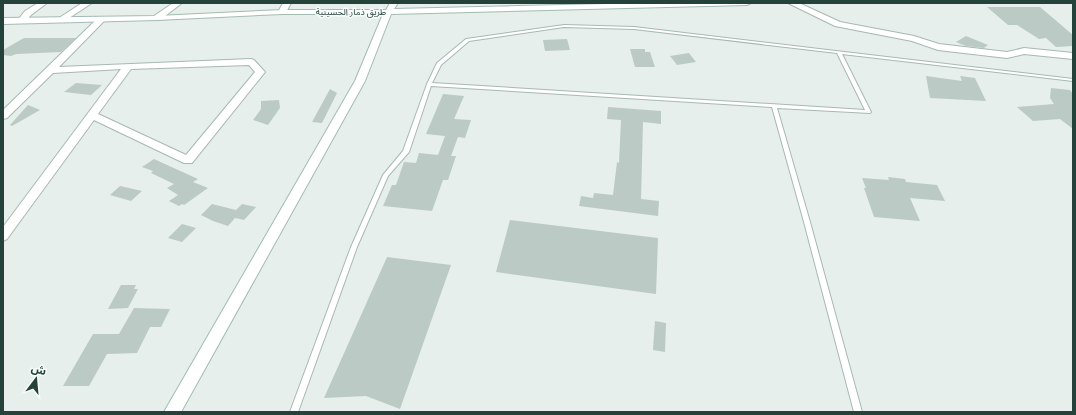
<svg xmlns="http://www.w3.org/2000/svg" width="1076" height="415" viewBox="0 0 1076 415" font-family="Signika,'Noto Sans Arabic',sans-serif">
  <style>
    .building { fill: #bbcac4 }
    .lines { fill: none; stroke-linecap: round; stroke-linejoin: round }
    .lane-casing { stroke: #a8b8b2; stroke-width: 2 }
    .street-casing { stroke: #a8b8b2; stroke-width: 2 }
    .secondary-casing { stroke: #a4bbb3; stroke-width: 2 }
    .lane { fill: #fff; fill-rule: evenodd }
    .street { fill: #fff; fill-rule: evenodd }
    .secondary { fill: #fff; fill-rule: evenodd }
    .labels { text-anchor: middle; stroke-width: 3; stroke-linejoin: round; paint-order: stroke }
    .far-street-label { font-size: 9px; fill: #24423a; stroke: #f7fbf9 }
  </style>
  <rect width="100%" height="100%" fill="#e6efeb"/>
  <g class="building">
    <polygon points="987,7 1040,7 1073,35 1073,46 1056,47 1046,38 1039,39 1017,25 1008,25"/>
    <polygon points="966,36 988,45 984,48 966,46 956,42"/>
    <polygon points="24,38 76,38 61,52 16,54 11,56 3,55 3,50"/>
    <polygon points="567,39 570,50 545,51 543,40"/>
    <polygon points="630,49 645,49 645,52 650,52 655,67 635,67"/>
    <polygon points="689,53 696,62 677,65 670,56"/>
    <polygon points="926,76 962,81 960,76 975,78 986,101 930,98"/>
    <polygon points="76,83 102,85 91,95 64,92"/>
    <polygon points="1051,88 1070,90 1073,94 1073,129 1060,119 1033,121 1017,107 1054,104 1050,98"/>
    <polygon points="330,89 337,93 322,123 312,122"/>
    <polygon points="443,94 464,96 454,119 471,120 465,138 458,137 451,156 456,156 448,180 443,180 432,211 383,206 392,185 396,185 404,162 416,163 419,153 438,155 445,136 426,134"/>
    <polygon points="279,100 280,108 268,125 253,120 261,109 261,101"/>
    <polygon points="28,105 40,110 12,126 10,125"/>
    <polygon points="608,107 661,111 661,124 643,122 641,199 659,201 658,216 579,206 581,196 593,198 594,193 613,195 617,162 619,163 621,120 607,119"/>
    <polygon points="154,159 198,179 193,182 208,188 184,205 182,204 179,206 169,201 178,195 167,188 174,184 151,173 153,171 142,167"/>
    <polygon points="888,177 905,179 906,182 937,185 945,201 910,198 920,221 874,217 864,188 866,188 862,178 889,180"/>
    <polygon points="120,186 142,191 131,201 110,195"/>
    <polygon points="212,204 236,210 242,204 256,207 244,220 235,218 228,226 213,221 201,215"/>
    <polygon points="510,220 658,238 656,294 496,272"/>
    <polygon points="182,224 196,228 182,242 168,238"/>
    <polygon points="387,257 451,265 400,409 366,396 324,398"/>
    <polygon points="121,285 136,285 134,289 138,289 128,308 108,309"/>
    <polygon points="134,308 170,309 161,327 150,327 137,353 107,354 89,386 63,386 93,334 119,334"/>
    <polygon points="655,321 666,323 665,352 653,350"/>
  </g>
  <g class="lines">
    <g class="lane-casing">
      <path id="lane" d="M564,25L634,27L1073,79V81L842,54L871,112L870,113L777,108L810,222L862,412H854L804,222L772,107L431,86L409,152L388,176L357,247L298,412H290L351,247L383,175L403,151L427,84L437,63L466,39ZM564,27L634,29L837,53L865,110L432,83L441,65L469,41Z"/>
    </g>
    <g class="street-casing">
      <g id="street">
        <polygon points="38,3 47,3 31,15 24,23 18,23 17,21 25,11"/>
        <polygon points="82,3 92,3 63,22 57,22 56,20"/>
        <polygon points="173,3 182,3 160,20 154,20 153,18 154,16"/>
        <polygon points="283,3 291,3 285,14 282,14 278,12"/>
        <polygon points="788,3 799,3 840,22 914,36 939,44 1007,52 1024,48 1073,53 1073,59 1024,54 1007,58 938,50 912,41 835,26"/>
        <path d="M99,17H102L106,19L59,67L251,59L254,60L265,72L192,163H184L94,120L7,239L3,241V227L121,69L53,73L7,118L3,119V110ZM249,65L255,72L186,155L98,114L131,69Z"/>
      </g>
    </g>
    <g class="secondary-casing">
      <polygon id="secondary" points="390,3 398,3 394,9 651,3 751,3 747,5 391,14 365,81 181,412 164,412 355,81 383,14 282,14 157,20 3,24 3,18 157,16 282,10 386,10"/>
    </g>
    <use href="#lane" class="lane"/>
    <use href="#street" class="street"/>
    <use href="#secondary" class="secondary"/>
  </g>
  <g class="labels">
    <g class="far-street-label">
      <text x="351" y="15">طريق ذمار الحسينية</text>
    </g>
  </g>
  <rect width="1076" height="415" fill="none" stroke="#24423a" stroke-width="8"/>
  <g transform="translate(36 379) rotate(16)" stroke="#f7fbf9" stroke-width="3" paint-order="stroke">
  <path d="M0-3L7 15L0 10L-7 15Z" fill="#24423a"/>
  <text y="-6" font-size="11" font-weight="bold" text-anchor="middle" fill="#24423a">ش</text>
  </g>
</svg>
